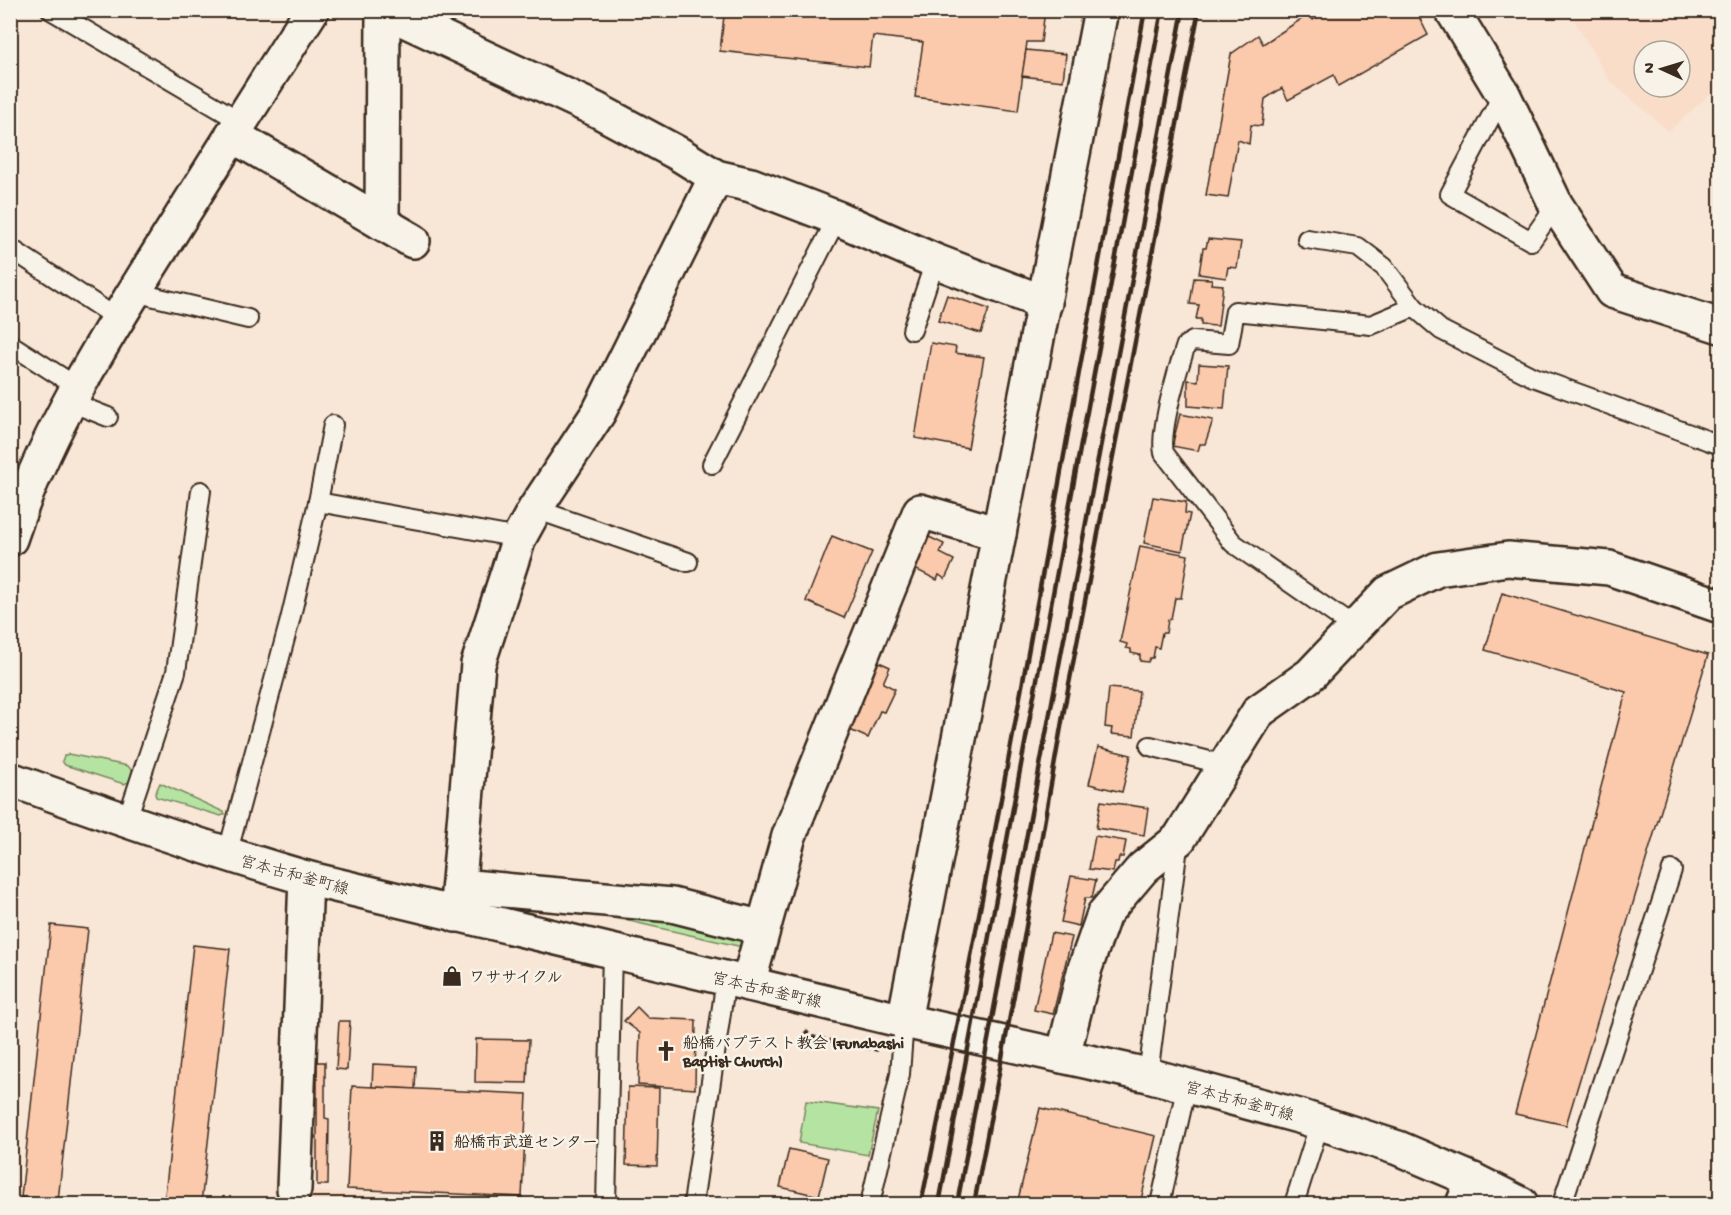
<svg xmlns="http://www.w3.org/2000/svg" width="1731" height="1215" viewBox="0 0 1731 1215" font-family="'Gochi Hand','Klee One',sans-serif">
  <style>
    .built { fill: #f9ddc9; fill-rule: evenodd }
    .green { fill: #b5e4a2; stroke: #788760; stroke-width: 1.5 }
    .building { fill: #fbc9ac; stroke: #3b2a1e; stroke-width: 1.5 }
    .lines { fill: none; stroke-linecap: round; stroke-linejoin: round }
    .lane-casing { stroke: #3b2a1e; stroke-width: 22 }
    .street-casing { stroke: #3b2a1e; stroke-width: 38 }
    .secondary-casing { stroke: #3b2a1e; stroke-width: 38 }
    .path { stroke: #3b2a1e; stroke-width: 4; stroke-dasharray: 4.5 4.5; stroke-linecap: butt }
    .lane { stroke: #f7f3e8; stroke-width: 18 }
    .street { stroke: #f7f3e8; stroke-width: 33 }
    .secondary { stroke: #f7f3e8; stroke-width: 33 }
    .rail { stroke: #3b2a1e; stroke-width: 4.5 }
    .labels { text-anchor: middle; stroke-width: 5; stroke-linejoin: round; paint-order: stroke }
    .street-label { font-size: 16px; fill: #3b2a1e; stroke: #f7f3e8 }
    .poi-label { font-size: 16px; font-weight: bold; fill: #3b2a1e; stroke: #f7f3e8; text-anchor: start }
  </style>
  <rect width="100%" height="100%" fill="#f8e6d6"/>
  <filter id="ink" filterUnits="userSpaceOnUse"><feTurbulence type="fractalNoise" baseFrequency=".0167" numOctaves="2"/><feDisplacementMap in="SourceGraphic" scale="12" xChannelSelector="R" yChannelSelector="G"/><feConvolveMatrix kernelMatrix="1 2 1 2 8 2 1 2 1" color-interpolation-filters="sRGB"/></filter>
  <g filter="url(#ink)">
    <g class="built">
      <path d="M1569,11H1720V85L1669,131L1609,80ZM1644,51H1680V87H1644Z"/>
      <polygon points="272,1186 305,1191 537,1203 277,1204"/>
    </g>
    <g class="green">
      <polygon points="68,754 128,766 132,771 129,782 124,784 65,765 62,761 64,756"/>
      <polygon points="160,783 224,812 225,814 221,816 156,797 155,794"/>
      <polygon points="546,900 750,935 746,946 738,946 546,902"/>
      <polygon points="806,1101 878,1111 868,1155 799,1143"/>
    </g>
    <g class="building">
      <polygon points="1045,10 1041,42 1027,42 1018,111 915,97 923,42 873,36 869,67 720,51 724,16 709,11"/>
      <polygon points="1329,10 1434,10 1420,19 1428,35 1338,86 1334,75 1288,100 1282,88 1265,99 1262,126 1251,125 1249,144 1238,140 1228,198 1206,195 1231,54 1258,35 1263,44 1309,14 1313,20"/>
      <polygon points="1026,50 1066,54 1063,81 1022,76"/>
      <polygon points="1208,239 1241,242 1237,268 1228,267 1226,278 1199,274 1203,248 1206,248"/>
      <polygon points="1194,278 1212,279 1211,284 1223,285 1218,326 1201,325 1201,319 1196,319 1199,305 1190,304"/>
      <polygon points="947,295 989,309 981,333 938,321"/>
      <polygon points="931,343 956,347 955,353 984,357 968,448 915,438"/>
      <polygon points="1199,364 1228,366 1224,409 1188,406 1188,380 1198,381"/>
      <polygon points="1180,414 1213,420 1205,444 1200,444 1198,451 1172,446"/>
      <polygon points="1153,497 1186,502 1185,513 1190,514 1182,551 1144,543"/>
      <polygon points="832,536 872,552 844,618 806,601"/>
      <polygon points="927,536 944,544 940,553 954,560 945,579 939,575 937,580 913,568"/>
      <polygon points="1140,546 1188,555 1181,598 1175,598 1171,619 1168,620 1166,633 1162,633 1159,648 1155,647 1153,658 1150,658 1148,662 1140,661 1140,655 1131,653 1131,649 1126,648 1127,644 1120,642"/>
      <polygon points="1502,593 1708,655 1566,1125 1515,1114 1626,692 1485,650"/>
      <polygon points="870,658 890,667 883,683 895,689 884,712 880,711 868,738 841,726"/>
      <polygon points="1109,688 1139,691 1134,736 1111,734 1112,728 1105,727"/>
      <polygon points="1098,747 1131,755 1122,792 1089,784"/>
      <polygon points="1101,801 1148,808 1144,835 1096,828"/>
      <polygon points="1095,836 1126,841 1123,857 1119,857 1118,862 1115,862 1113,872 1089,869"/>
      <polygon points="1071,876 1096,880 1092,898 1085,898 1079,926 1061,922"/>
      <polygon points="51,925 88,929 58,1201 21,1197"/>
      <polygon points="1051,933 1072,937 1053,1014 1034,1010"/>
      <polygon points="193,945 230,949 201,1204 164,1204"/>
      <polygon points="637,1007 648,1018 696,1020 695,1089 638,1085 640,1033 624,1021"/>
      <polygon points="339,1021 350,1021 347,1070 336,1069"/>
      <polygon points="476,1039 529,1040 527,1083 475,1082"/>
      <polygon points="317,1062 325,1062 325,1118 329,1119 328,1185 317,1185"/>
      <polygon points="373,1064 416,1066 415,1089 372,1087"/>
      <polygon points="352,1086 527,1094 522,1197 347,1189"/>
      <polygon points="628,1087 659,1088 657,1166 626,1165"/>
      <polygon points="1040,1108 1156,1136 1140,1204 1017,1204"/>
      <polygon points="789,1149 828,1158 819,1196 780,1187"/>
    </g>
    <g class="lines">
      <g class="lane-casing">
        <g id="lane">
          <polyline points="51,10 240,121"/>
          <polyline points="1503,94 1450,194 1531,241 1556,205"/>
          <polyline points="1307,239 1358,247 1384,267 1414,307 1441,330 1533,377 1720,445"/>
          <polyline points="10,248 118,319"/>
          <polyline points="134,292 248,319"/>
          <polyline points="912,330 935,261"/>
          <polyline points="10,344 77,387"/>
          <polyline points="70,402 108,417"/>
          <polyline points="712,464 837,218"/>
          <polyline points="318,502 519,538"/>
          <polyline points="535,509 688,562"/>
          <path d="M1355,628L1233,543L1164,453C1159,431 1178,368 1186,345L1193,341L1229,344L1235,311L1371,325L1414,307"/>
          <polyline points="1150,746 1225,765"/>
          <polyline points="126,822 176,672 201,491"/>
          <polyline points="227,855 290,620 318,502 333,425"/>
          <polyline points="1148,1075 1179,839"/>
          <polyline points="606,1204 612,952"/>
          <polyline points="693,1204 726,979"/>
          <polyline points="870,1204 900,1074 904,1021"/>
          <polyline points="1160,1204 1187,1085"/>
          <polyline points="1294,1204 1320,1122"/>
          <polyline points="1562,1204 1672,870"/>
        </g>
      </g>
      <g class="street-casing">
        <g id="street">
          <polyline points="383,10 597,110 679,154 716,177 751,185 837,218 935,261 1045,303"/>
          <polyline points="1452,10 1503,94 1556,205 1612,291 1720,326"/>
          <polyline points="232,135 413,241"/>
          <polyline points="382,223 383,11"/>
          <path d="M10,539C44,435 103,341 161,249C211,169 261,89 312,10"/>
          <polyline points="459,886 672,905 763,928"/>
          <polyline points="456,915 478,664 519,538 535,509 599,412 716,177"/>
          <polyline points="748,984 789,836 920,511 999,534"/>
          <polyline points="904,1021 1101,10"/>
          <polyline points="1063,1056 1085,968 1104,914 1143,868 1179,839 1259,711 1310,675 1388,593 1438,569 1508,559 1609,568 1720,606"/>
          <polyline points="294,1189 306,878"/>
          <polyline points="1463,1204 1473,1180"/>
        </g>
      </g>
      <g class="secondary-casing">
        <path id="secondary" d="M10,779C108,815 206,849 306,878L904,1021L1148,1075L1302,1117L1398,1148L1473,1180L1521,1204"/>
      </g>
      <polyline class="path" points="805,1031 812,1037 878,1050"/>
      <use href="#lane" class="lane"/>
      <use href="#street" class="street"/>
      <use href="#secondary" class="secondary"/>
      <g class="rail">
        <path d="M921,1204C1004,808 1071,408 1145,10"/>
        <polyline points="939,1204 1162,10"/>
        <polyline points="957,1204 1183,10"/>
        <polyline points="974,1204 1014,995 1064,710 1199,10"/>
      </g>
    </g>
  </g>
  <defs>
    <g id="shop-bare" transform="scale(1.62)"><path d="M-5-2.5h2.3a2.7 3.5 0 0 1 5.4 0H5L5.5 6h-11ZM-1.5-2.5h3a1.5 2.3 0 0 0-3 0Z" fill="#3b2a1e" stroke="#f7f3e8" stroke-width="2.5" paint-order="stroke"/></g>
    <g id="church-bare" transform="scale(1.62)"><path d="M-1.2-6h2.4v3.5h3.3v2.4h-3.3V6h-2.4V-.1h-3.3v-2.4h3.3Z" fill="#3b2a1e" stroke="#f7f3e8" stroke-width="2.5" paint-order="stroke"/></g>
    <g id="building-bare" transform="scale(1.62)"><path d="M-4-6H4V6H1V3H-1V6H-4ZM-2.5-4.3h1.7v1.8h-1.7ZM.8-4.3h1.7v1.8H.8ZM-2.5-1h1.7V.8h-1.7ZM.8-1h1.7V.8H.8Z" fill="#3b2a1e" stroke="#f7f3e8" stroke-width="2.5" paint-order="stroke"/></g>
  </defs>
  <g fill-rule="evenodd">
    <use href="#shop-bare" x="452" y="976"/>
    <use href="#church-bare" x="666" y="1051"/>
    <use href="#building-bare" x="437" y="1141"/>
  </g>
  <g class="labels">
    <g class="street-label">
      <text transform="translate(295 874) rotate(15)" y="6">宮本古和釜町線</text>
      <text transform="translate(767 989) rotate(13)" y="6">宮本古和釜町線</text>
      <text transform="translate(1240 1100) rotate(15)" y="6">宮本古和釜町線</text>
    </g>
    <g class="poi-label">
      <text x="469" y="982">ワササイクル</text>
      <text x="683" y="1048">船橋バプテスト教会 (Funabashi<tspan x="683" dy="18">Baptist Church)</tspan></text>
      <text x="454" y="1147">船橋市武道センター</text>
    </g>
  </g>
  <rect width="1731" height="1215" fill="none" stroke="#f7f3e8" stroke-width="36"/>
  <rect x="18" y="18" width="1695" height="1179" fill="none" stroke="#3b2a1e" stroke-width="2" filter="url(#ink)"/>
  <g transform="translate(1662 69) rotate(274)"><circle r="28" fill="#f7f3e8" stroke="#aca397" stroke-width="1.5"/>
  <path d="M0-4.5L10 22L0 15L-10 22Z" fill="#3b2a1e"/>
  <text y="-9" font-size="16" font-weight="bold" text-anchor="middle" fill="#3b2a1e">N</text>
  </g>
</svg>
